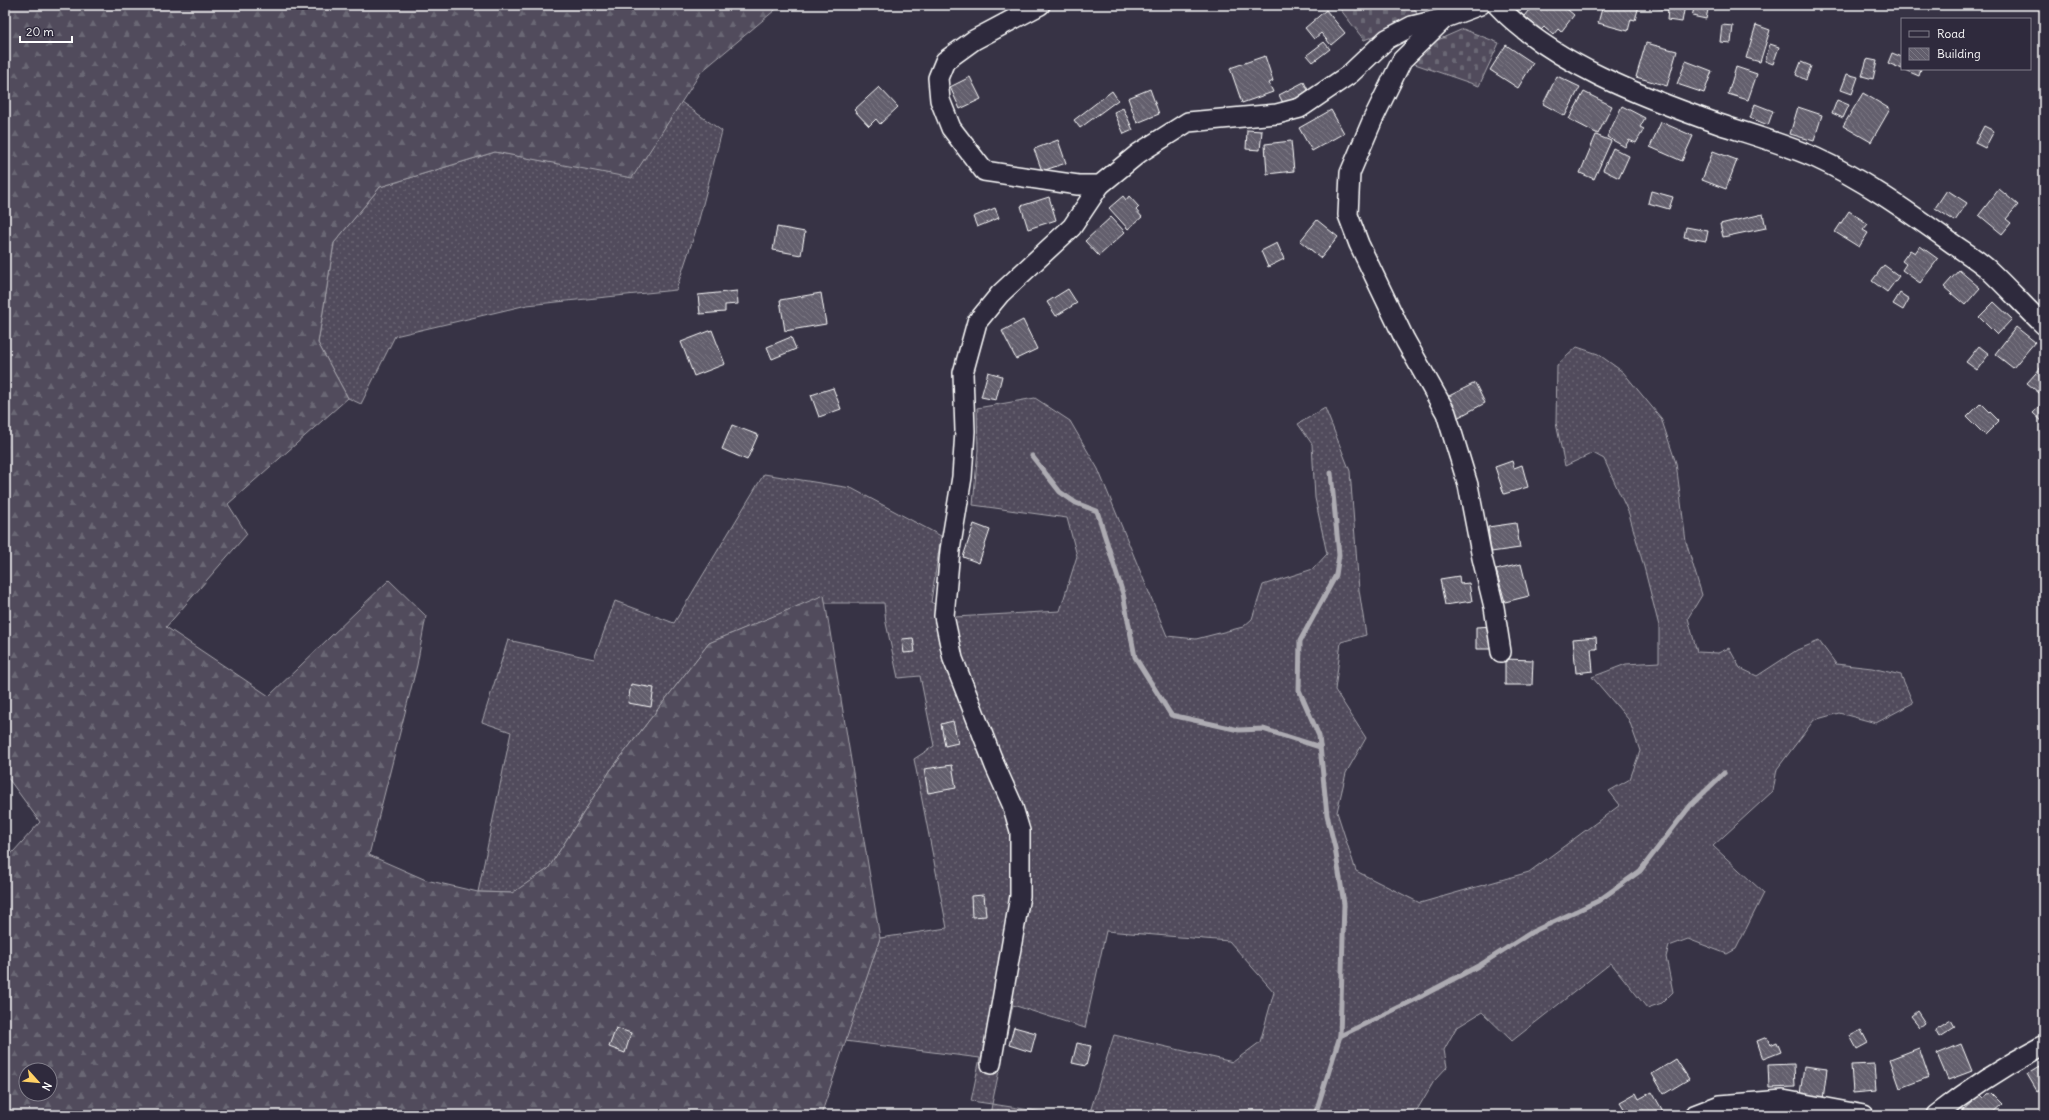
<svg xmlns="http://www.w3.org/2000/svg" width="2049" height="1120" viewBox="0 0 2049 1120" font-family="Delius,sans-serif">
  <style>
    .grass { fill: url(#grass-dots); stroke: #a8a6ae }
    .forest { fill: url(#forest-firs); stroke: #a8a6ae; fill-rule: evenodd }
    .cemetery { fill: url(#cemetery-stones); stroke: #a8a6ae }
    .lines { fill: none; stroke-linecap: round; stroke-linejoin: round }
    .stream { stroke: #adabb2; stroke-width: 5 }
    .building { fill: url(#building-back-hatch); stroke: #fff }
    .street-casing { stroke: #fff; stroke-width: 22 }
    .street { stroke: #2f2a3d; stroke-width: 19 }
  </style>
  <defs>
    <pattern id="grass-dots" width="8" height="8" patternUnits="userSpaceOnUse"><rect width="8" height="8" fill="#514c5c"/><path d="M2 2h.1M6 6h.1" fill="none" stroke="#6b6774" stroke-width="1.8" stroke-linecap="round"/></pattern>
    <pattern id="forest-firs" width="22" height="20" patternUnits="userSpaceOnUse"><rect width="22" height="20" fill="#514c5c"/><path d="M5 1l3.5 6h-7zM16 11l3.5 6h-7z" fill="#6b6774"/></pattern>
    <pattern id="cemetery-stones" width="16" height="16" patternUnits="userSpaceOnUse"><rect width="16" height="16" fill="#514c5c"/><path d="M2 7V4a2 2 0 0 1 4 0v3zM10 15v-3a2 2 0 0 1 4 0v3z" fill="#6b6774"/></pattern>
    <pattern id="building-back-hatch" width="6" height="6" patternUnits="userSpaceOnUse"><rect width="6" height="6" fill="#635f6d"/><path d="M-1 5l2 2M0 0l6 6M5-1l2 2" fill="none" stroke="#7a7783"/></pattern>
  </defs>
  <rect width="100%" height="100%" fill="#373345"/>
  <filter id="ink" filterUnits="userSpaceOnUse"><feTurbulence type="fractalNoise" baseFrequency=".025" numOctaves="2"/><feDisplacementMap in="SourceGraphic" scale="8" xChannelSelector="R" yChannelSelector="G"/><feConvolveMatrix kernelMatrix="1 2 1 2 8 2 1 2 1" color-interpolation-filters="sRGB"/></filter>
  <g filter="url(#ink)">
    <g class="grass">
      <polygon points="681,102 722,131 697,227 676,290 527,305 395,336 361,404 348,398 318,343 334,243 380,187 495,152 632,177"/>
      <polygon points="1577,347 1598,354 1623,372 1661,418 1676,463 1686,542 1702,595 1688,618 1697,652 1718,653 1729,648 1740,668 1757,676 1797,650 1819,641 1836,664 1872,668 1901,675 1913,703 1876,723 1839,713 1814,720 1777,769 1773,791 1713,846 1764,893 1736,949 1727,954 1688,939 1669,946 1666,957 1673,992 1662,1003 1647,1008 1611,963 1512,1041 1482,1012 1456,1028 1444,1050 1447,1067 1434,1081 1414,1115 1089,1115 1114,1035 1233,1062 1260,1042 1274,992 1229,941 1106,931 1085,1028 1013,1005 992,1104 1062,1115 990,1115 992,1104 971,1101 980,1058 845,1041 880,938 947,928 914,759 934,746 920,676 898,678 886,623 884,603 825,603 824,596 709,643 610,771 548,869 513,893 478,892 511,732 482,722 508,640 594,659 615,601 674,623 764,474 851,488 941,536 931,602 955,617 1060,611 1077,556 1067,518 973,505 978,450 977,408 1035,398 1070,421 1098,469 1167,636 1196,639 1243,627 1252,619 1263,585 1313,569 1327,554 1315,498 1312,444 1298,424 1325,408 1350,471 1359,590 1366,635 1341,642 1335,690 1366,738 1346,773 1337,812 1356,871 1420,903 1529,872 1620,805 1609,791 1630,779 1640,751 1629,720 1592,677 1626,664 1659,662 1659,626 1644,567 1629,514 1604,459 1593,453 1565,466 1556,423 1557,365"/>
    </g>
    <path class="forest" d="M5,5H781L701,72L632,178L495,152L380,187L334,243L318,343L348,398L228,504L247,534L166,627L269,696L389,580L426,616L417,665L369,855L426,880L478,892L512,893L548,869L610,771L709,643L824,595L880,938L821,1115H5V861L40,822L5,774ZM26,1070H50V1094H26Z"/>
    <g class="cemetery">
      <polygon points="1337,5 1413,5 1419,19 1364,40"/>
      <polygon points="1463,29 1499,43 1479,86 1412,63 1431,43"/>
    </g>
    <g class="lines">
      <g class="stream">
        <polyline points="1032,456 1060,492 1076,503 1097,511 1123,594 1135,657 1171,715 1239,730 1263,729 1320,747"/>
        <polyline points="1340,1036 1412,1001 1480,965 1532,932 1598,901 1640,871 1690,806 1724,773"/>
        <polyline points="1315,1115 1340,1036 1344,904 1335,848 1327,815 1319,736 1299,690 1300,641 1336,575 1339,555 1331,473"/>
      </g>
    </g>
    <g class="building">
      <polygon points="1533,5 1562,5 1574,15 1561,32 1558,29 1553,35 1544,27 1541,30 1524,16"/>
      <polygon points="1603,5 1636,5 1639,6 1635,20 1631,19 1628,31 1598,23"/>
      <polygon points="1653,5 1685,5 1682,22 1667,20 1668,10 1653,7"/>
      <polygon points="1695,5 1709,5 1706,19 1692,16"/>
      <polygon points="1326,10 1345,33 1331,45 1321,33 1314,39 1305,28"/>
      <polygon points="1722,25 1733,26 1731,43 1720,42"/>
      <polygon points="1756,25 1770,30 1760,62 1746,58"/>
      <polygon points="1324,42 1330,49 1313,62 1307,55"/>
      <polygon points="1646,43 1677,51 1667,86 1636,77"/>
      <polygon points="1770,44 1779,47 1773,64 1765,61"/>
      <polygon points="1506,45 1533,63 1518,88 1490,70"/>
      <polygon points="1892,53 1902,57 1902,69 1921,69 1919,76 1888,63"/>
      <polygon points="1265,56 1273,81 1269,83 1273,92 1242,103 1230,68"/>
      <polygon points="1867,59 1877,61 1873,79 1862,76"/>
      <polygon points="1686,61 1712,71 1704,93 1677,84"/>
      <polygon points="1801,62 1811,66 1806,80 1796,75"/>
      <polygon points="1736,67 1757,74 1748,100 1728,94"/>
      <polygon points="1847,74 1858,77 1852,94 1841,90"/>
      <polygon points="1557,76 1580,87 1565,116 1543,104"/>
      <polygon points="970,77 981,99 960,109 950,87"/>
      <polygon points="1304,82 1309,92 1284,105 1279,95"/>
      <polygon points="879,87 898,107 880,124 876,119 869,126 854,110"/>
      <polygon points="1150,89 1159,114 1137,123 1128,98"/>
      <polygon points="1112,91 1118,100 1080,128 1074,120"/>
      <polygon points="1584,92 1612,106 1598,134 1569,119"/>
      <polygon points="1863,93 1890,109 1871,142 1843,126"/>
      <polygon points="1837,100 1849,105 1843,118 1832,113"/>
      <polygon points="1755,104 1773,111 1768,125 1750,118"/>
      <polygon points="1622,106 1645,118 1640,127 1644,129 1636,143 1629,140 1625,147 1607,137"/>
      <polygon points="1798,107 1822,115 1814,141 1790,134"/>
      <polygon points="1123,108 1133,130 1124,134 1114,112"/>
      <polygon points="1331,110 1344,133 1312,151 1299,128"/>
      <polygon points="1661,122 1693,136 1682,161 1650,147"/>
      <polygon points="1984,126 1994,131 1985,148 1975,143"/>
      <polygon points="1247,130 1262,131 1260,150 1246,149"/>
      <polygon points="1596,135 1611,141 1594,179 1580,173"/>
      <polygon points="1058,140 1066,163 1042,171 1034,149"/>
      <polygon points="1291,141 1294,171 1267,174 1265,144"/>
      <polygon points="1613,148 1629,156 1619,178 1603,170"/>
      <polygon points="1713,151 1737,160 1726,189 1702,180"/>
      <polygon points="1999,189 2018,205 2006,219 2011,223 2002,234 1979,215"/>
      <polygon points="1947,190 1967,203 1955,221 1935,208"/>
      <polygon points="1651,191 1673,197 1669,209 1648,203"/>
      <polygon points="1123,196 1126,200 1129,196 1139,207 1136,210 1142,217 1128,229 1109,208"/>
      <polygon points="1049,197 1056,220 1028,229 1021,206"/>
      <polygon points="995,208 999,218 977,227 973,217"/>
      <polygon points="1849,211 1868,224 1863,230 1868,233 1859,247 1835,232"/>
      <polygon points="1763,214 1766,228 1723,237 1720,224"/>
      <polygon points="1111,217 1125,232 1099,256 1085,241"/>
      <polygon points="1317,220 1338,237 1321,258 1300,241"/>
      <polygon points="777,227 805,232 801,255 773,250"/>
      <polygon points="1686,227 1708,231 1706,241 1684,237"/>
      <polygon points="1277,243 1284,259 1268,267 1261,251"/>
      <polygon points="1920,246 1938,259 1920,283 1902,270 1906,264 1902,261 1910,250 1915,253"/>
      <polygon points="1884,265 1899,276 1887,292 1872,281"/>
      <polygon points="1959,270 1980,288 1965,305 1944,287"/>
      <polygon points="1068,289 1077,303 1056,316 1047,302"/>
      <polygon points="737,291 738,304 725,305 725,312 700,314 698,295"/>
      <polygon points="821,293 826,324 785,331 780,300"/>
      <polygon points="1900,293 1909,299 1903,310 1893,304"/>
      <polygon points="1994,302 2012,319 1997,335 1979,317"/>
      <polygon points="1023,320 1037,349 1016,359 1002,331"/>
      <polygon points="2016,327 2035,342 2013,368 1995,354"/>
      <polygon points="712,330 725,364 694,376 681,342"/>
      <polygon points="791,337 796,349 772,359 767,347"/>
      <polygon points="1979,346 1989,354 1977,370 1966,362"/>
      <polygon points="2044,364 2044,397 2027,383"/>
      <polygon points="988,372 1002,376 996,400 981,397"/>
      <polygon points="1475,383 1485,403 1457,418 1447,397"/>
      <polygon points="833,388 841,409 819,417 811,395"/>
      <polygon points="2043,402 2044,403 2044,423 2033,413"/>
      <polygon points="1981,403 1999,421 1985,435 1967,417"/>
      <polygon points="732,425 758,435 747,460 722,449"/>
      <polygon points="1512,461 1514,468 1522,465 1528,487 1504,494 1495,467"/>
      <polygon points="1516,523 1520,548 1491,552 1488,527"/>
      <polygon points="974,524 990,530 979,563 963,557"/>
      <polygon points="1521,564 1529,596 1505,602 1496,570"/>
      <polygon points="1459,576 1460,584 1469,583 1472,601 1445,605 1440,579"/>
      <polygon points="1494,626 1495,649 1476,649 1476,627"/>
      <polygon points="1596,637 1597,649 1591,649 1593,671 1576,673 1573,639"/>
      <polygon points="913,638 915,652 904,653 902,639"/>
      <polygon points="1505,659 1533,660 1532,685 1505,685"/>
      <polygon points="631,684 654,688 651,707 628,703"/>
      <polygon points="953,721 958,743 945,746 941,724"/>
      <polygon points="952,765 956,788 928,793 924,769"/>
      <polygon points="984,895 986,916 972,917 971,896"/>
      <polygon points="1917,1011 1925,1023 1920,1027 1911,1016"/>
      <polygon points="1951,1020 1955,1027 1939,1037 1935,1030"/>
      <polygon points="1014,1027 1036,1033 1031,1052 1009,1045"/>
      <polygon points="616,1028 631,1033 625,1053 609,1047"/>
      <polygon points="1861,1030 1868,1043 1857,1049 1850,1036"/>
      <polygon points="1767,1037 1770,1045 1777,1042 1781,1052 1763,1059 1757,1041"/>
      <polygon points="1077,1043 1091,1046 1086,1066 1072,1063"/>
      <polygon points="1961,1044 1972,1071 1948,1080 1937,1054"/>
      <polygon points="1919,1048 1929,1077 1900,1088 1890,1059"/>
      <polygon points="1676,1059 1689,1079 1664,1094 1652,1074"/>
      <polygon points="1794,1064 1795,1087 1769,1088 1768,1065"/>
      <polygon points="1874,1064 1876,1091 1853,1093 1851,1065"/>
      <polygon points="1804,1066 1827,1069 1823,1099 1800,1095"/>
      <polygon points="2040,1066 2044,1071 2044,1087 2037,1091 2027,1074"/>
      <polygon points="1652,1092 1663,1111 1657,1115 1628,1115 1620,1102 1636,1093 1639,1099"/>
      <polygon points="1991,1093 2002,1104 1990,1115 1958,1115 1980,1094 1984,1098"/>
    </g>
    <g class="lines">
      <g class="street-casing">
        <g id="street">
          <polyline points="1040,5 974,40 945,61 938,78 940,100 951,128 984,171 1078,185 1100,185 1139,153 1188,122 1277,114 1300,108 1350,74 1387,39 1412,26 1445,18 1480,5"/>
          <path d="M1497,5C1551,63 1645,98 1719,124C1752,135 1785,144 1816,158C1862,179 1904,209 1945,238C1959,249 1976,258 1989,270C2008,288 2025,307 2044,325"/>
          <polyline points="1444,19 1402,60 1373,119 1350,173 1348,215 1359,244 1405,340 1446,413 1468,485 1482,558 1494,607 1501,652"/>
          <polyline points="991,1064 1020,896 1020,831 1012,804 995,766 953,659 944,616 950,550 962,477 965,431 963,373 977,322 1000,294 1072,227 1100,185"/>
          <polyline points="1694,1115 1720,1105 1783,1100 1864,1115"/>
          <path d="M1936,1115C1970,1088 2006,1065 2044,1045"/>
        </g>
      </g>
      <use href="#street" class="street"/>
    </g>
  </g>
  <rect width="2049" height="1120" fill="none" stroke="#2f2a3d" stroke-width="20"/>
  <rect x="10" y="10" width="2029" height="1100" fill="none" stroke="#fff" stroke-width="1.5" filter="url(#ink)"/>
  <rect x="1901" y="18" width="130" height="52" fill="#2f2a3d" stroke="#827f8b"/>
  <rect x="1909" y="31" width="20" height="6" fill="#2f2a3d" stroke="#827f8b"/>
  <text x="1937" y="38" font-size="12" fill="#ffffff">Road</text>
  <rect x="1909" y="48" width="20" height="12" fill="url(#building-back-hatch)" stroke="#827f8b"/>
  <text x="1937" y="58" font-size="12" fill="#ffffff">Building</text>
  <g transform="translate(38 1082) rotate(117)"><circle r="19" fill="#2f2a3d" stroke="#827f8b"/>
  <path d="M0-3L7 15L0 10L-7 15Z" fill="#ffd166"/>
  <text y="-6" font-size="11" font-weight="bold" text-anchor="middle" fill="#ffffff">N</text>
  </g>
  <path d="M20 36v6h52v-6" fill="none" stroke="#ffffff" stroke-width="2"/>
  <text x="26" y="36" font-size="12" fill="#ffffff" stroke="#2f2a3d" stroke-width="3" paint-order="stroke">20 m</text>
</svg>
